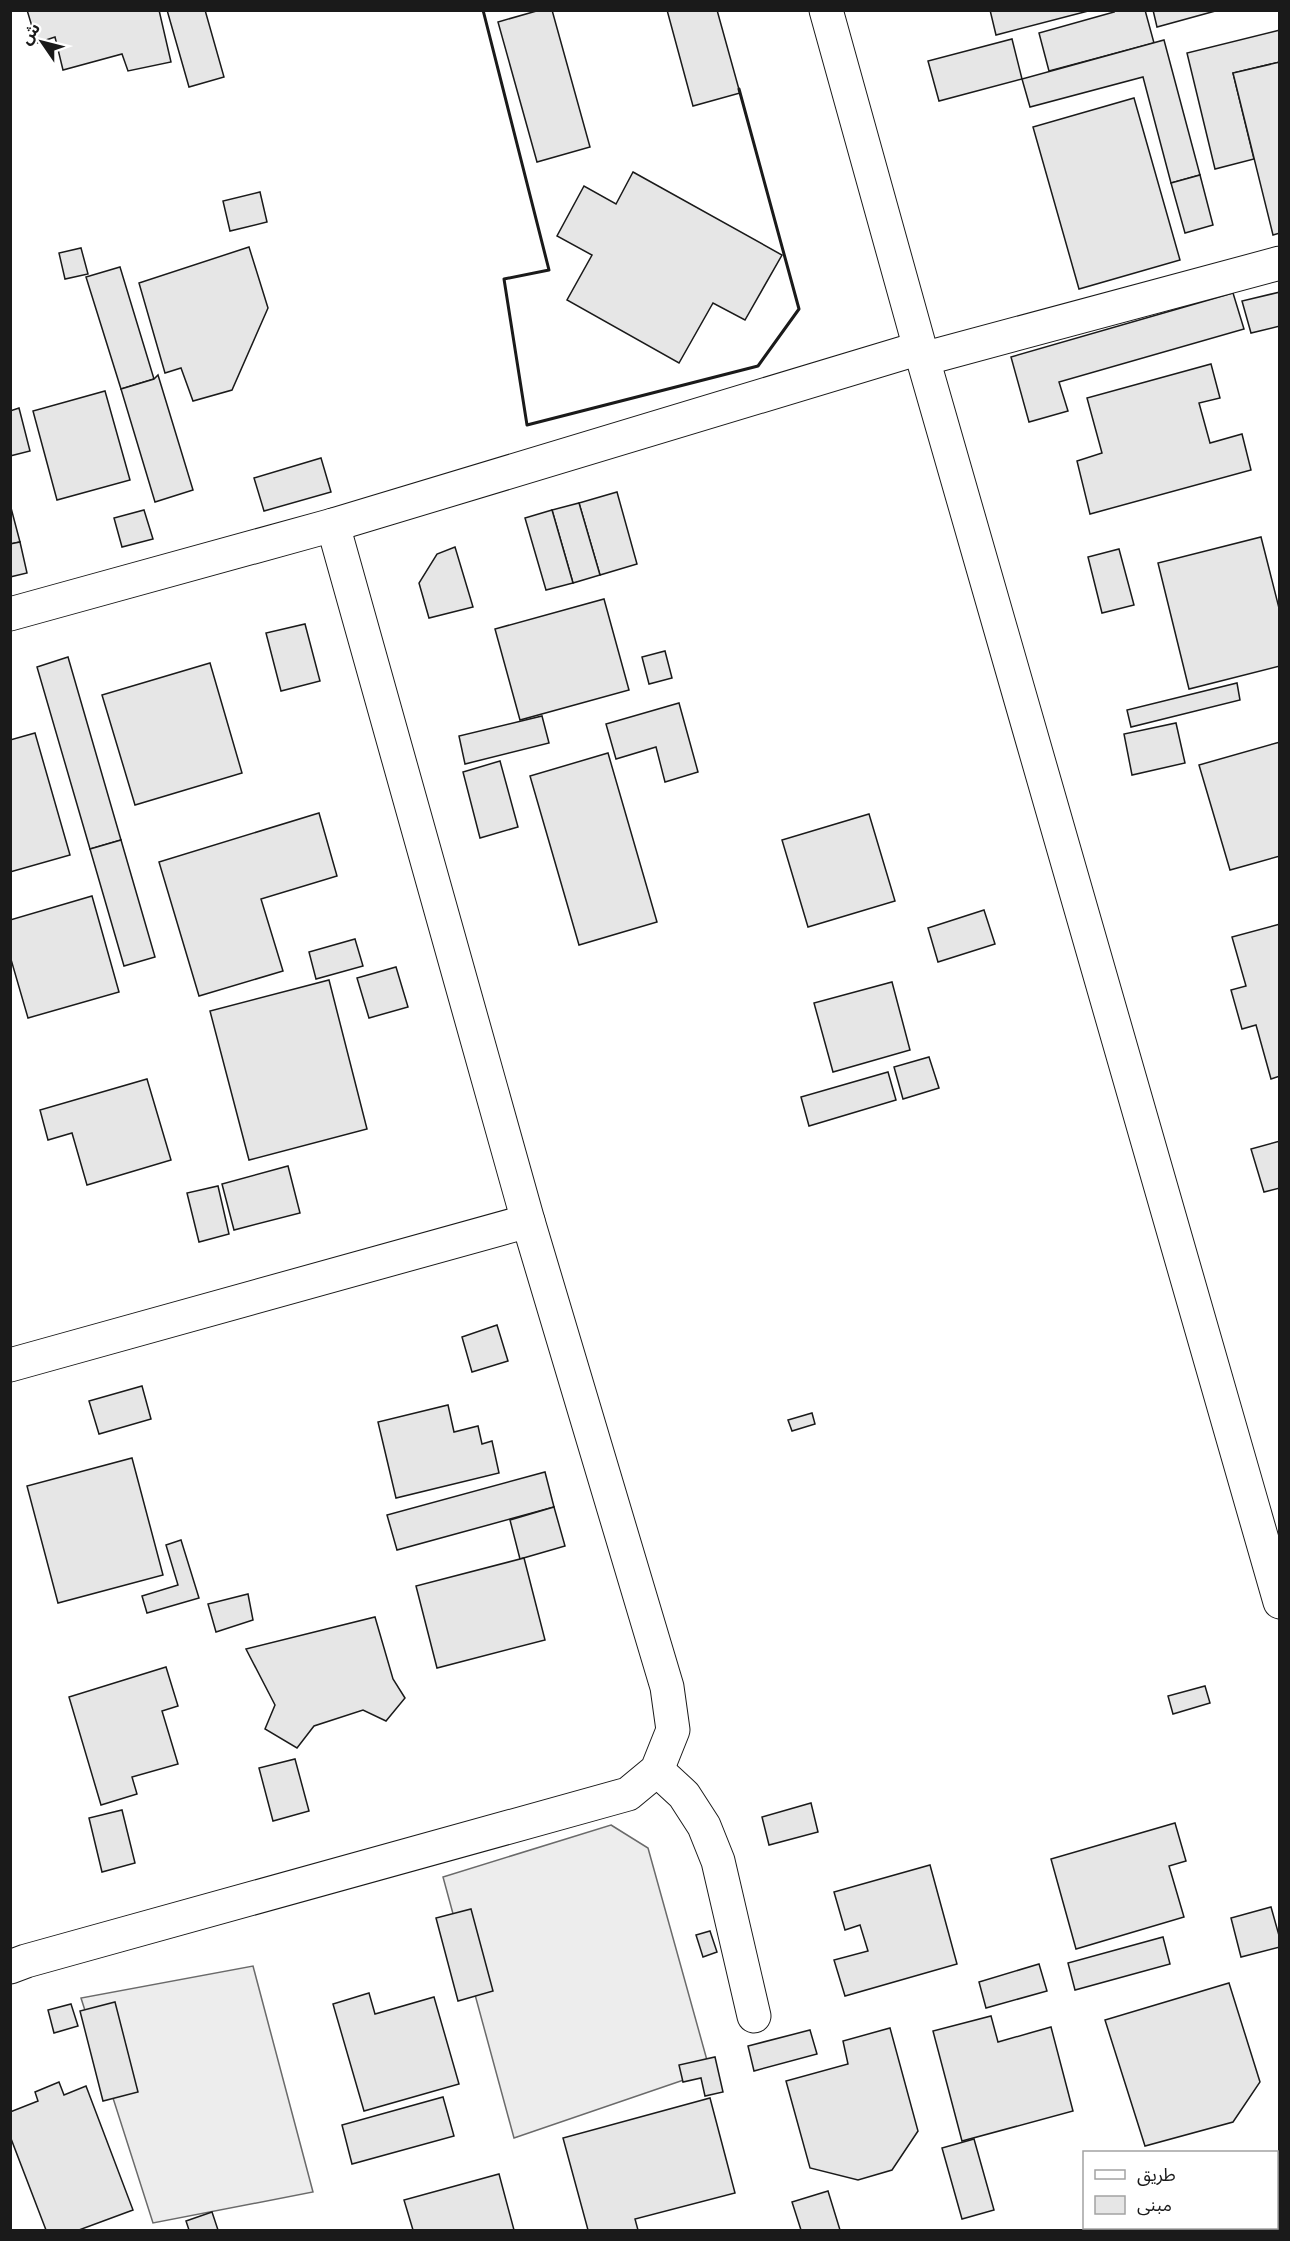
<svg xmlns="http://www.w3.org/2000/svg" width="1290" height="2241" viewBox="0 0 1290 2241" font-family="Quicksand,'Noto Sans Arabic',sans-serif">
  <style>
    .built { fill: #ededed; stroke: #6a6a6a; stroke-width: 1.5 }
    .building { fill: #e6e6e6; stroke: #1a1a1a; stroke-width: 1.5 }
    .lines { fill: none; stroke-linecap: round; stroke-linejoin: round }
    .minor-casing { stroke: #1a1a1a; stroke-width: 35 }
    .minor { stroke: #fff; stroke-width: 33 }
    .wall { stroke: #1a1a1a; stroke-width: 3 }
  </style>
  <rect width="100%" height="100%" fill="#fff"/>
  <g class="built">
    <polygon points="611,1825 648,1848 710,2071 514,2138 443,1877"/>
    <polygon points="253,1966 313,2192 153,2223 81,1998"/>
  </g>
  <g class="building">
    <polygon points="27,10 159,10 171,62 128,71 122,54 63,70 55,37 37,43"/>
    <polygon points="167,10 205,10 224,77 189,87"/>
    <polygon points="540,10 552,10 590,147 537,162 498,22"/>
    <polygon points="667,10 717,10 740,93 693,106"/>
    <polygon points="990,10 1092,10 996,35"/>
    <polygon points="1113,10 1145,10 1154,43 1049,71 1039,33 1114,12"/>
    <polygon points="1153,10 1219,10 1157,27"/>
    <polygon points="1280,30 1280,62 1233,73 1254,159 1215,169 1187,53"/>
    <polygon points="1012,39 1022,79 939,101 928,61"/>
    <polygon points="1164,40 1200,175 1171,183 1143,77 1030,107 1022,79"/>
    <polygon points="1280,62 1280,233 1273,235 1233,73"/>
    <polygon points="1134,98 1180,260 1079,289 1033,127"/>
    <polygon points="633,172 782,255 745,320 713,303 679,363 567,300 592,255 557,236 584,186 616,204"/>
    <polygon points="1200,175 1213,225 1185,233 1171,183"/>
    <polygon points="260,192 267,222 230,231 223,201"/>
    <polygon points="249,247 268,308 232,390 193,401 181,368 165,373 139,283"/>
    <polygon points="81,248 88,274 65,279 59,253"/>
    <polygon points="120,267 154,379 121,389 86,277"/>
    <polygon points="1280,292 1280,326 1251,333 1242,301"/>
    <polygon points="1233,293 1244,329 1059,382 1068,411 1029,422 1011,357"/>
    <polygon points="1211,364 1220,398 1199,403 1210,443 1242,434 1251,470 1090,514 1077,461 1102,453 1087,398"/>
    <polygon points="158,375 193,490 155,502 121,389 154,379"/>
    <polygon points="105,391 130,480 57,500 33,411"/>
    <polygon points="19,408 30,451 10,456 10,411"/>
    <polygon points="321,458 331,492 264,511 254,478"/>
    <polygon points="617,492 637,564 600,575 579,503"/>
    <polygon points="579,503 600,575 573,583 552,510"/>
    <polygon points="10,504 20,542 10,544"/>
    <polygon points="144,510 153,539 122,547 114,518"/>
    <polygon points="552,510 573,583 546,590 525,518"/>
    <polygon points="1261,537 1280,612 1280,666 1189,689 1158,563"/>
    <polygon points="20,542 27,573 10,577 10,544"/>
    <polygon points="455,547 473,607 429,618 419,583 437,554"/>
    <polygon points="1119,549 1134,605 1102,613 1088,557"/>
    <polygon points="604,599 629,690 520,720 495,629"/>
    <polygon points="305,624 320,681 281,691 266,633"/>
    <polygon points="665,651 672,678 649,684 642,657"/>
    <polygon points="68,657 121,840 90,849 37,667"/>
    <polygon points="210,663 242,773 135,805 102,695"/>
    <polygon points="1237,683 1240,700 1131,727 1127,710"/>
    <polygon points="679,703 698,772 665,782 656,747 616,759 606,724"/>
    <polygon points="542,716 549,743 465,764 459,736"/>
    <polygon points="1176,723 1185,763 1132,775 1124,734"/>
    <polygon points="35,733 70,855 10,872 10,740"/>
    <polygon points="1280,742 1280,856 1230,870 1199,765"/>
    <polygon points="608,753 657,922 579,945 530,776"/>
    <polygon points="500,761 518,827 480,838 463,772"/>
    <polygon points="319,813 337,876 261,899 283,971 199,996 159,862"/>
    <polygon points="869,814 895,901 808,927 782,840"/>
    <polygon points="121,840 155,957 124,966 90,849"/>
    <polygon points="92,896 119,992 28,1018 10,956 10,920"/>
    <polygon points="984,910 995,944 938,962 928,928"/>
    <polygon points="1280,924 1280,1076 1271,1079 1256,1025 1242,1029 1231,990 1246,986 1232,937"/>
    <polygon points="355,939 363,966 316,979 309,952"/>
    <polygon points="396,967 408,1007 369,1018 357,978"/>
    <polygon points="329,980 367,1129 249,1160 210,1011"/>
    <polygon points="892,982 910,1050 833,1072 814,1003"/>
    <polygon points="929,1057 939,1088 903,1099 894,1067"/>
    <polygon points="888,1072 896,1100 809,1126 801,1097"/>
    <polygon points="147,1079 171,1160 87,1185 72,1133 48,1140 40,1110"/>
    <polygon points="1280,1141 1280,1188 1264,1192 1251,1149"/>
    <polygon points="288,1166 300,1213 234,1230 222,1184"/>
    <polygon points="218,1186 229,1234 199,1242 187,1193"/>
    <polygon points="497,1325 508,1361 472,1372 462,1337"/>
    <polygon points="142,1386 151,1419 99,1434 89,1401"/>
    <polygon points="448,1405 454,1432 478,1426 482,1444 492,1441 499,1473 396,1498 378,1422"/>
    <polygon points="812,1413 815,1424 792,1431 788,1420"/>
    <polygon points="132,1458 163,1575 58,1603 27,1486"/>
    <polygon points="545,1472 554,1507 397,1550 387,1515"/>
    <polygon points="554,1507 565,1546 520,1559 510,1520"/>
    <polygon points="181,1540 199,1598 147,1613 142,1596 178,1585 166,1545"/>
    <polygon points="524,1558 545,1640 437,1668 416,1586"/>
    <polygon points="248,1594 253,1620 216,1632 208,1604"/>
    <polygon points="375,1617 393,1679 405,1698 386,1721 363,1710 314,1726 297,1748 265,1729 275,1705 246,1649"/>
    <polygon points="166,1667 178,1706 162,1711 178,1764 132,1777 137,1794 101,1805 69,1697"/>
    <polygon points="1205,1686 1210,1703 1173,1714 1168,1696"/>
    <polygon points="295,1759 309,1811 273,1821 259,1768"/>
    <polygon points="811,1803 818,1832 769,1845 762,1817"/>
    <polygon points="122,1810 135,1863 102,1872 89,1818"/>
    <polygon points="1175,1823 1186,1861 1169,1866 1184,1917 1076,1949 1051,1859"/>
    <polygon points="930,1865 957,1964 845,1996 834,1960 868,1951 860,1925 845,1930 834,1892"/>
    <polygon points="1271,1907 1280,1939 1280,1947 1241,1957 1231,1918"/>
    <polygon points="471,1909 493,1991 458,2001 436,1918"/>
    <polygon points="710,1931 717,1952 703,1957 696,1935"/>
    <polygon points="1163,1937 1170,1964 1075,1990 1068,1963"/>
    <polygon points="1039,1964 1047,1991 986,2008 979,1982"/>
    <polygon points="1229,1983 1260,2082 1233,2122 1145,2146 1105,2020"/>
    <polygon points="369,1993 375,2014 434,1997 459,2084 364,2111 333,2004"/>
    <polygon points="115,2002 138,2092 103,2101 80,2011"/>
    <polygon points="71,2004 78,2026 54,2033 48,2010"/>
    <polygon points="991,2016 998,2042 1051,2027 1073,2111 962,2141 933,2031"/>
    <polygon points="890,2028 918,2131 892,2170 858,2180 810,2168 786,2081 848,2064 843,2041"/>
    <polygon points="810,2030 817,2054 754,2071 748,2046"/>
    <polygon points="715,2057 723,2092 705,2096 701,2078 683,2082 679,2065"/>
    <polygon points="59,2082 64,2095 86,2086 133,2210 79,2230 46,2230 10,2136 10,2112 38,2101 35,2092"/>
    <polygon points="443,2097 454,2136 352,2164 342,2125"/>
    <polygon points="710,2098 735,2193 635,2219 638,2230 588,2230 563,2138"/>
    <polygon points="974,2139 994,2210 962,2219 942,2148"/>
    <polygon points="499,2174 514,2230 413,2230 404,2200"/>
    <polygon points="828,2191 840,2230 801,2230 792,2202"/>
    <polygon points="212,2212 218,2230 189,2230 186,2221"/>
  </g>
  <g class="lines">
    <g class="minor-casing">
      <g id="minor">
        <polyline points="826,10 923,359 1280,1602"/>
        <polyline points="923,359 1280,263"/>
        <polyline points="10,614 333,525 920,348"/>
        <polyline points="10,1365 528,1221"/>
        <polyline points="657,1770 684,1795 704,1826 718,1861 754,2016"/>
        <polyline points="10,1967 26,1961 628,1794 657,1770 673,1730 667,1687 528,1221 333,525"/>
      </g>
    </g>
    <use href="#minor" class="minor"/>
    <polyline class="wall" points="483,10 549,270 504,279 527,425 758,366 799,309 739,89"/>
  </g>
  <rect width="1290" height="2241" fill="none" stroke="#1a1a1a" stroke-width="24"/>
  <rect x="1083" y="2151" width="195" height="78" fill="#ffffff" stroke="#a3a3a3" stroke-width="1.5"/>
  <rect x="1095" y="2170" width="30" height="9" fill="#ffffff" stroke="#a3a3a3" stroke-width="1.5"/>
  <text x="1137" y="2181" font-size="18" fill="#1a1a1a">طريق</text>
  <rect x="1095" y="2196" width="30" height="18" fill="#e6e6e6" stroke="#a3a3a3" stroke-width="1.5"/>
  <text x="1137" y="2211" font-size="18" fill="#1a1a1a">مبنى</text>
  <g transform="translate(42 42) rotate(305)" stroke="#ffffff" stroke-width="4.5" paint-order="stroke">
  <path d="M0-4.5L10 22L0 15L-10 22Z" fill="#1a1a1a"/>
  <text y="-9" font-size="16" font-weight="bold" text-anchor="middle" fill="#1a1a1a">ش</text>
  </g>
</svg>
